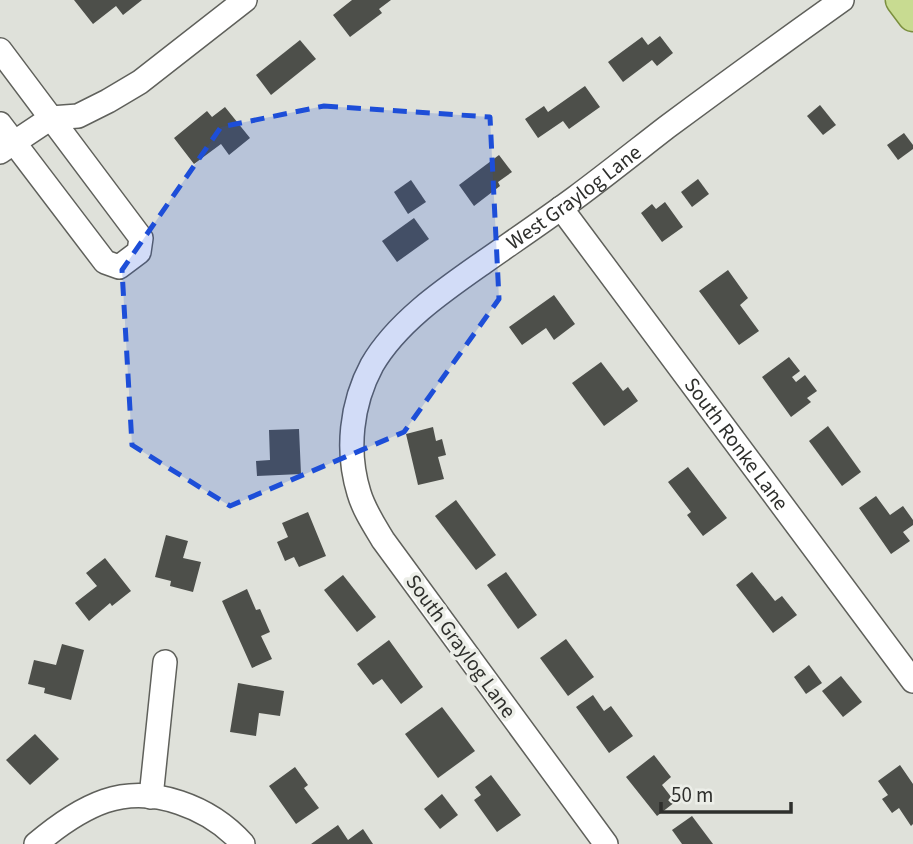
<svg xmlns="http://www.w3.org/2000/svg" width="913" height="844" viewBox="0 0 913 844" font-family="'Source Sans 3',sans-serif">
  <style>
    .building { fill: #4d4f4a }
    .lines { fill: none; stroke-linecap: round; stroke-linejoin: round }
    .minor-casing { stroke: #5f605b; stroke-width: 26 }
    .major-casing { stroke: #7b8f3e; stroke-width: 33 }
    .minor { stroke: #fff; stroke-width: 23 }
    .major { stroke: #c8db91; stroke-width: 30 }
    .marked { fill: #1d4ed8; fill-opacity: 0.2; stroke: #1d4ed8; stroke-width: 5; stroke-dasharray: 14 9; stroke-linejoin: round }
    .labels { text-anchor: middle; stroke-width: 7; stroke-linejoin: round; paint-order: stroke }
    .street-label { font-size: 21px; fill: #2e2f2c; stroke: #eceee8 }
  </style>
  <rect width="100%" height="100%" fill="#dfe1da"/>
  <g class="building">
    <polygon points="74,0 142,0 123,15 116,6 93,24"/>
    <polygon points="352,0 391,0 379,9 382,13 350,37 333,15"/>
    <polygon points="660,36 673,53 657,66 652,60 623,82 608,62 642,37 648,45"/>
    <polygon points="300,40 316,59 271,95 256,75"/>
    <polygon points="585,86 600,107 569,129 563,121 538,138 525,119 544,106 548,112"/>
    <polygon points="820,105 836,125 823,135 807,116"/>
    <polygon points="225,107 250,138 229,155 221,144 194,164 174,138 207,111 212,117"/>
    <polygon points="904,133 913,145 913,149 898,160 887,145"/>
    <polygon points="499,155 512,172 498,182 500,186 474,206 459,185"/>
    <polygon points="698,179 709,194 692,207 681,192"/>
    <polygon points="411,180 426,202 408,214 394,192"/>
    <polygon points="665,202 683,227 662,242 641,213 652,204 656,209"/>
    <polygon points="414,218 429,239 397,262 382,241"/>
    <polygon points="728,270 748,298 740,305 759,331 739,345 699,291"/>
    <polygon points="554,295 575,324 554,340 546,328 522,345 509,327"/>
    <polygon points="789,357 800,371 792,377 796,382 805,375 817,391 807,398 811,402 791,417 762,377"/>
    <polygon points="601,362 623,391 628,387 638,401 604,426 572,383"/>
    <polygon points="828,426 861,472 842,486 809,441"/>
    <polygon points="433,427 436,441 442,439 446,455 438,457 444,479 418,485 406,434"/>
    <polygon points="299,429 301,474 257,476 256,461 270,460 269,430"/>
    <polygon points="688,467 727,518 703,536 687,515 691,512 668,482"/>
    <polygon points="876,496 890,515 903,506 913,520 913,525 903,532 910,541 891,554 859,508"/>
    <polygon points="456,500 496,555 476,570 435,516"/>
    <polygon points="308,512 326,556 299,567 294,557 285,561 277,542 288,537 282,523"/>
    <polygon points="166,535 188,541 183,558 201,562 193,592 170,586 171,581 155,577"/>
    <polygon points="105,558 131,591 112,606 110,603 89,621 75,603 97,586 86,573"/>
    <polygon points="506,572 537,615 518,629 487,585"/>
    <polygon points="752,572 775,601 782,596 797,615 773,633 736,585"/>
    <polygon points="343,575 376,617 357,632 324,590"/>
    <polygon points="247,589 256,610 260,609 270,632 261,636 272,659 252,668 222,601"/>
    <polygon points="566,639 594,677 568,696 540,658"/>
    <polygon points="389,640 423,687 401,704 382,679 373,685 357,664"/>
    <polygon points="62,644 84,650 71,700 44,693 45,688 28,684 34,660 56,665"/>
    <polygon points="809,665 822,683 806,694 794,677"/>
    <polygon points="841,676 862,702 843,717 822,691"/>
    <polygon points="238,683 284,691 280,716 259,713 256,736 230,732"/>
    <polygon points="593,695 604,711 611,706 633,736 609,753 576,707"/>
    <polygon points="442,707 475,751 438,778 405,734"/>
    <polygon points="35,734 59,759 30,785 6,760"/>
    <polygon points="654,755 671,777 662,785 675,802 657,816 626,777"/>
    <polygon points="900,765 913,784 913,824 911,826 899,808 892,813 882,799 888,795 878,781"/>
    <polygon points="295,767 308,785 304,788 319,808 296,824 269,786"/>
    <polygon points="491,775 521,815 497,832 474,800 481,795 475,787"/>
    <polygon points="442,794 458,815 440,829 424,809"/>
    <polygon points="692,816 713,844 682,844 672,830"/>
    <polygon points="338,825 348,840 363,829 373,844 311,844"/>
  </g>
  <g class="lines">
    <g class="minor-casing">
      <g id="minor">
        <polyline points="0,50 141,238 139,252 119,267 105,262 0,124"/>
        <polyline points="0,152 51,118 78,116 108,101 140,82 245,0"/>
        <path id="s1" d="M561,208L913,681"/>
        <polyline points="151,797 165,662"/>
        <path d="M36,844C56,827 79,810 105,801C153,785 210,807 243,844"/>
        <path id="s2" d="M606,844L383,540C374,525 364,510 359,493C346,451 351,404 372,365C397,322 444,290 484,262C514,241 545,220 575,198C606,175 636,151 667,127C725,84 783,42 842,0"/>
      </g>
    </g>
    <g class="major-casing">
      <polyline id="major" points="901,0 913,16"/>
    </g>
    <use href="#minor" class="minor"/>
    <use href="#major" class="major"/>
  </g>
  <path class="marked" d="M324,106L490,117L499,299L404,432L230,506L132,445L122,270L221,127Z"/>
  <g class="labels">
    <g class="street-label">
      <text dy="7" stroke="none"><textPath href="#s2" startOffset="826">West Graylog Lane</textPath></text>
      <text dy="7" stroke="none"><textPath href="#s1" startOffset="294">South Ronke Lane</textPath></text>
      <text transform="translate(461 646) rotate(54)" y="7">South Graylog Lane</text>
    </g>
  </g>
  <path d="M661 802v10h130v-10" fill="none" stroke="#2e2f2c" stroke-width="3.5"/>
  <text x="671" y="802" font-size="21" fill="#2e2f2c" stroke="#eceee8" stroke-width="5" paint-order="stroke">50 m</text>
</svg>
